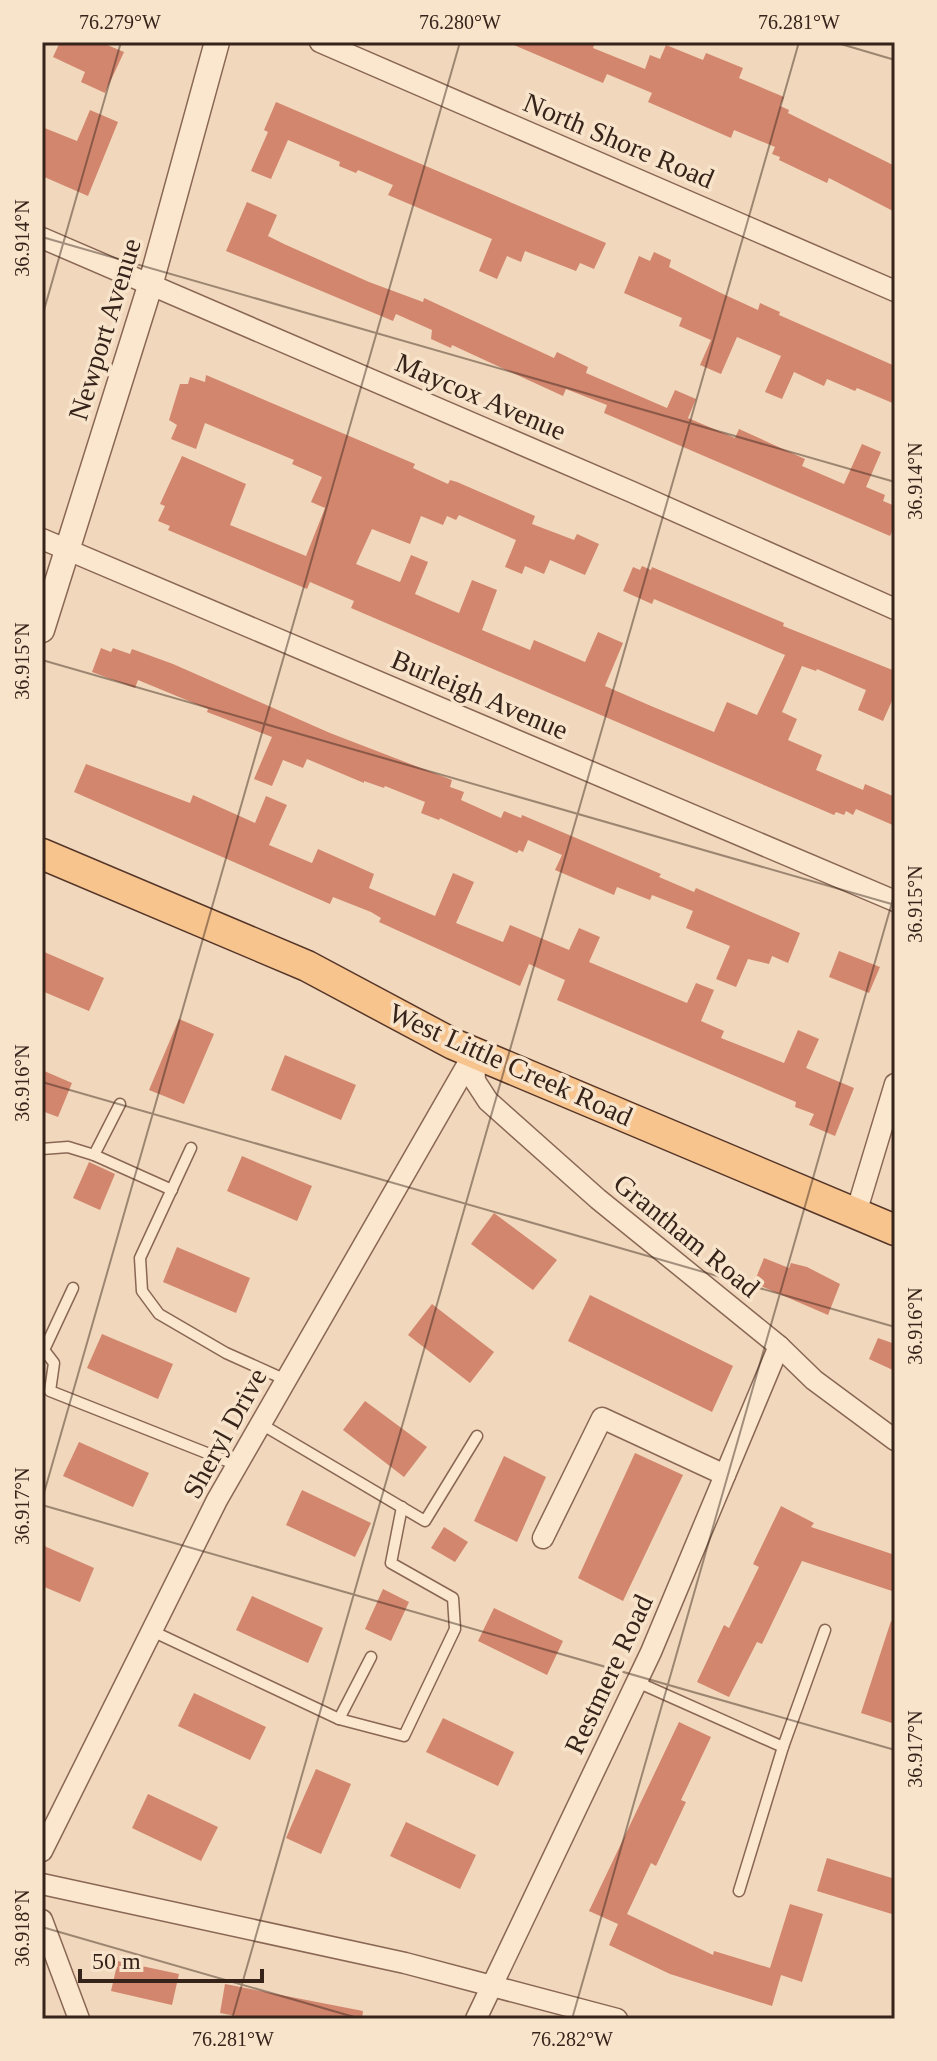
<svg xmlns="http://www.w3.org/2000/svg" width="937" height="2061" viewBox="0 0 937 2061" font-family="Georgia,serif">
  <style>
    .building { fill: #d2866e }
    .lines { fill: none; stroke-linecap: round; stroke-linejoin: round }
    .service-casing { stroke: #896754; stroke-width: 13 }
    .minor-casing { stroke: #896754; stroke-width: 23 }
    .tertiary-casing { stroke: #896754; stroke-width: 27 }
    .primary-casing { stroke: #553629; stroke-width: 33 }
    .service { stroke: #fbe6ce; stroke-width: 10 }
    .minor { stroke: #fbe6ce; stroke-width: 20 }
    .tertiary { stroke: #fbe6ce; stroke-width: 24 }
    .primary { stroke: #f8c48e; stroke-width: 30 }
    .ticks { fill: none; stroke: #36231a; stroke-width: 2; stroke-opacity: 0.45 }
    .labels { text-anchor: middle; stroke-width: 7; stroke-linejoin: round; paint-order: stroke }
    .street-label { font-size: 28px; fill: #36231a; stroke: #f8e3cb }
    .neatline { fill: none; stroke: #36231a; stroke-width: 3 }
    .ticks-label { font-size: 20px; text-anchor: middle; fill: #36231a }
  </style>
  <rect width="100%" height="100%" fill="#f1d7bb"/>
  <g class="building">
    <polygon points="60,42 100,42 124,52 105,93 81,82 85,72 53,57"/>
    <polygon points="507,42 595,42 593,48 645,69 650,55 660,59 666,45 703,60 706,53 743,68 739,78 784,97 780,106 789,110 788,113 895,166 895,212 829,178 827,183 779,160 780,157 772,154 775,147 734,130 731,138 648,102 652,93 607,74 603,83"/>
    <polygon points="276,102 606,243 594,269 580,263 576,271 525,251 521,262 507,256 497,279 479,271 492,239 388,195 393,185 358,170 356,173 339,166 340,162 288,140 271,179 251,171 268,132 264,130"/>
    <polygon points="90,110 118,122 88,196 42,176 42,127 77,141"/>
    <polygon points="247,202 277,215 268,236 284,244 369,282 423,302 424,298 554,358 557,352 588,367 586,373 667,408 675,390 696,399 688,418 735,438 739,429 805,459 802,466 844,484 862,444 881,452 866,487 885,495 883,501 895,506 895,525 890,536 604,413 607,405 566,389 563,396 452,345 451,348 431,339 432,330 396,314 393,321 226,251"/>
    <polygon points="654,252 671,260 669,267 723,294 758,310 760,303 780,312 779,315 895,366 895,404 857,388 855,391 827,379 824,386 794,372 782,399 765,392 781,356 737,337 721,374 700,365 711,340 679,326 682,318 624,293 639,256 650,261"/>
    <polygon points="206,375 415,464 413,468 448,484 450,480 457,482 535,516 532,524 574,540 577,534 599,544 585,575 550,560 544,574 525,566 522,574 505,567 516,540 459,515 456,520 447,516 443,525 421,516 410,544 372,529 356,564 400,582 411,555 428,562 415,594 459,613 472,580 497,590 482,630 530,650 534,640 585,662 598,632 623,643 605,686 651,706 714,732 727,702 757,715 785,655 654,599 652,604 623,591 633,567 640,570 642,566 651,570 652,567 784,623 783,626 895,671 895,694 883,721 858,710 866,690 817,669 816,671 802,666 782,712 797,719 788,740 822,755 816,770 863,790 865,784 895,797 895,826 856,809 853,815 846,811 844,815 836,812 834,815 351,608 354,601 310,582 307,589 168,530 170,526 158,521 165,506 160,504 182,456 246,484 230,525 306,556 325,508 311,502 322,477 292,464 294,460 205,423 196,449 171,439 177,425 169,420 180,384 188,384 190,377 205,382"/>
    <polygon points="101,648 111,652 113,648 130,654 132,649 173,664 330,733 452,780 450,787 464,792 461,800 501,818 504,811 521,818 522,815 661,874 659,877 694,892 696,888 800,933 788,963 772,956 769,964 748,959 736,987 716,979 730,946 686,928 693,911 652,895 650,900 617,887 614,895 555,870 562,855 528,840 523,852 519,850 517,853 440,818 439,820 421,813 425,802 385,786 384,788 364,781 364,783 307,759 303,768 283,760 272,786 254,779 272,737 207,712 208,709 138,680 135,688 92,672"/>
    <polygon points="86,764 190,803 193,795 255,823 266,796 287,805 269,845 312,863 318,849 374,874 369,888 435,916 453,873 474,882 456,923 503,942 510,925 569,950 579,928 600,937 589,962 687,1003 696,983 714,990 701,1021 724,1031 721,1038 784,1063 798,1030 819,1039 806,1068 854,1088 835,1136 809,1125 814,1114 795,1107 796,1102 557,1000 565,980 529,964 520,986 379,922 381,918 371,912 333,897 330,904 74,792"/>
    <polygon points="42,951 104,978 89,1011 42,991"/>
    <polygon points="839,951 880,967 869,993 829,977"/>
    <polygon points="179,1019 214,1034 184,1104 149,1090"/>
    <polygon points="285,1055 356,1085 341,1120 271,1090"/>
    <polygon points="42,1070 72,1083 58,1117 42,1111"/>
    <polygon points="242,1156 312,1186 297,1221 227,1191"/>
    <polygon points="89,1162 115,1174 100,1210 73,1198"/>
    <polygon points="494,1213 557,1260 533,1290 471,1244"/>
    <polygon points="177,1247 250,1278 236,1313 163,1282"/>
    <polygon points="764,1258 789,1268 791,1263 807,1267 840,1284 828,1315 754,1283"/>
    <polygon points="590,1295 733,1366 712,1412 568,1341"/>
    <polygon points="432,1304 494,1352 470,1383 408,1335"/>
    <polygon points="102,1334 173,1364 158,1399 87,1368"/>
    <polygon points="878,1338 895,1344 895,1371 869,1359"/>
    <polygon points="365,1401 427,1447 404,1477 343,1430"/>
    <polygon points="79,1442 149,1473 133,1507 63,1476"/>
    <polygon points="635,1453 683,1475 623,1601 578,1578"/>
    <polygon points="504,1456 546,1477 517,1542 474,1521"/>
    <polygon points="302,1490 371,1523 355,1557 286,1525"/>
    <polygon points="781,1506 814,1523 811,1527 895,1555 895,1592 802,1561 762,1644 757,1642 729,1697 697,1682 724,1625 729,1628 759,1567 753,1564"/>
    <polygon points="444,1527 468,1542 455,1562 431,1548"/>
    <polygon points="42,1545 94,1568 80,1602 42,1586"/>
    <polygon points="383,1589 409,1602 391,1641 365,1629"/>
    <polygon points="252,1596 323,1628 308,1663 236,1630"/>
    <polygon points="494,1608 563,1641 547,1675 478,1641"/>
    <polygon points="891,1621 895,1622 895,1724 861,1713"/>
    <polygon points="194,1693 266,1727 250,1760 178,1726"/>
    <polygon points="443,1718 514,1752 498,1786 426,1752"/>
    <polygon points="679,1722 711,1737 681,1800 686,1802 656,1866 651,1863 627,1914 713,1955 714,1951 770,1968 790,1904 823,1914 802,1982 781,1975 772,2006 670,1974 609,1945 618,1924 589,1911"/>
    <polygon points="316,1769 351,1784 321,1854 286,1838"/>
    <polygon points="148,1794 218,1827 201,1861 132,1828"/>
    <polygon points="406,1822 476,1855 460,1889 390,1856"/>
    <polygon points="827,1858 895,1879 895,1915 817,1891"/>
    <polygon points="118,1961 179,1974 172,2005 111,1991"/>
    <polygon points="225,1984 363,2011 362,2019 252,2019 220,2013"/>
  </g>
  <g class="lines">
    <g class="service-casing">
      <g id="service">
        <polyline points="191,1148 140,1258 142,1291 159,1314 226,1353 286,1380"/>
        <polyline points="42,1149 68,1147 94,1155 120,1104"/>
        <polyline points="94,1155 172,1190"/>
        <polyline points="73,1288 44,1350 54,1363 50,1391 237,1465"/>
        <polyline points="261,1424 425,1521 477,1436"/>
        <polyline points="152,1631 339,1719 371,1657"/>
        <polyline points="637,1682 783,1747"/>
        <polyline points="339,1719 404,1736 455,1629 453,1598 391,1563 402,1507"/>
        <polyline points="739,1891 783,1747 825,1630"/>
      </g>
    </g>
    <g class="minor-casing">
      <g id="minor">
        <polyline points="320,42 895,291"/>
        <polyline points="42,238 632,492 895,609"/>
        <polyline points="42,539 895,901"/>
        <polyline points="474,1053 475,1081 488,1101 598,1199 779,1346 814,1380 895,1440"/>
        <polyline points="856,1213 895,1084"/>
        <polyline points="543,1538 602,1418 725,1475"/>
        <polyline points="42,1851 217,1500 474,1053"/>
        <polyline points="42,1884 405,1963 617,2019"/>
        <polyline points="42,1920 79,2019"/>
        <polyline points="476,2019 651,1652 779,1346"/>
      </g>
    </g>
    <g class="tertiary-casing">
      <polyline id="tertiary" points="42,630 150,286 217,42"/>
    </g>
    <g class="primary-casing">
      <polyline id="primary" points="42,854 307,966 453,1044 895,1230"/>
    </g>
    <use href="#service" class="service"/>
    <use href="#minor" class="minor"/>
    <use href="#tertiary" class="tertiary"/>
    <use href="#primary" class="primary"/>
  </g>
  <path class="ticks" d="M834,42L895,60M42,237L895,482M42,317L121,42M42,660L895,905M42,1082L895,1327M42,1500L460,42M42,1505L895,1750M42,1927L361,2019M232,2019L799,42M572,2019L895,892"/>
  <g class="labels">
    <g class="street-label">
      <text transform="translate(619 140) rotate(23)" y="10">North Shore Road</text>
      <text transform="translate(104 329) rotate(-73)" y="10">Newport Avenue</text>
      <text transform="translate(481 396) rotate(23)" y="10">Maycox Avenue</text>
      <text transform="translate(480 694) rotate(23)" y="10">Burleigh Avenue</text>
      <text transform="translate(511 1064) rotate(24)" y="10">West Little Creek Road</text>
      <text transform="translate(687 1235) rotate(39)" y="10">Grantham Road</text>
      <text transform="translate(224 1433) rotate(-61)" y="10">Sheryl Drive</text>
      <text transform="translate(608 1674) rotate(-65)" y="10">Restmere Road</text>
    </g>
  </g>
  <rect width="937" height="2061" fill="none" stroke="#f8e3cb" stroke-width="88"/>
  <path d="M80 1969v12h182v-12" fill="none" stroke="#36231a" stroke-width="4"/>
  <text x="92" y="1969" font-size="24" fill="#36231a" stroke="#f8e3cb" stroke-width="6" paint-order="stroke">50 m</text>
  <rect x="44" y="44" width="849" height="1973" class="neatline"/>
  <g class="ticks-label">
    <text x="120" y="29">76.279°W</text>
    <text x="460" y="29">76.280°W</text>
    <text x="799" y="29">76.281°W</text>
    <text transform="translate(22 238) rotate(-90)" y="7">36.914°N</text>
    <text transform="translate(915 481) rotate(-90)" y="7">36.914°N</text>
    <text transform="translate(22 661) rotate(-90)" y="7">36.915°N</text>
    <text transform="translate(915 904) rotate(-90)" y="7">36.915°N</text>
    <text transform="translate(22 1083) rotate(-90)" y="7">36.916°N</text>
    <text transform="translate(915 1326) rotate(-90)" y="7">36.916°N</text>
    <text transform="translate(22 1506) rotate(-90)" y="7">36.917°N</text>
    <text transform="translate(915 1749) rotate(-90)" y="7">36.917°N</text>
    <text transform="translate(22 1928) rotate(-90)" y="7">36.918°N</text>
    <text x="233" y="2046">76.281°W</text>
    <text x="572" y="2046">76.282°W</text>
  </g>
</svg>
